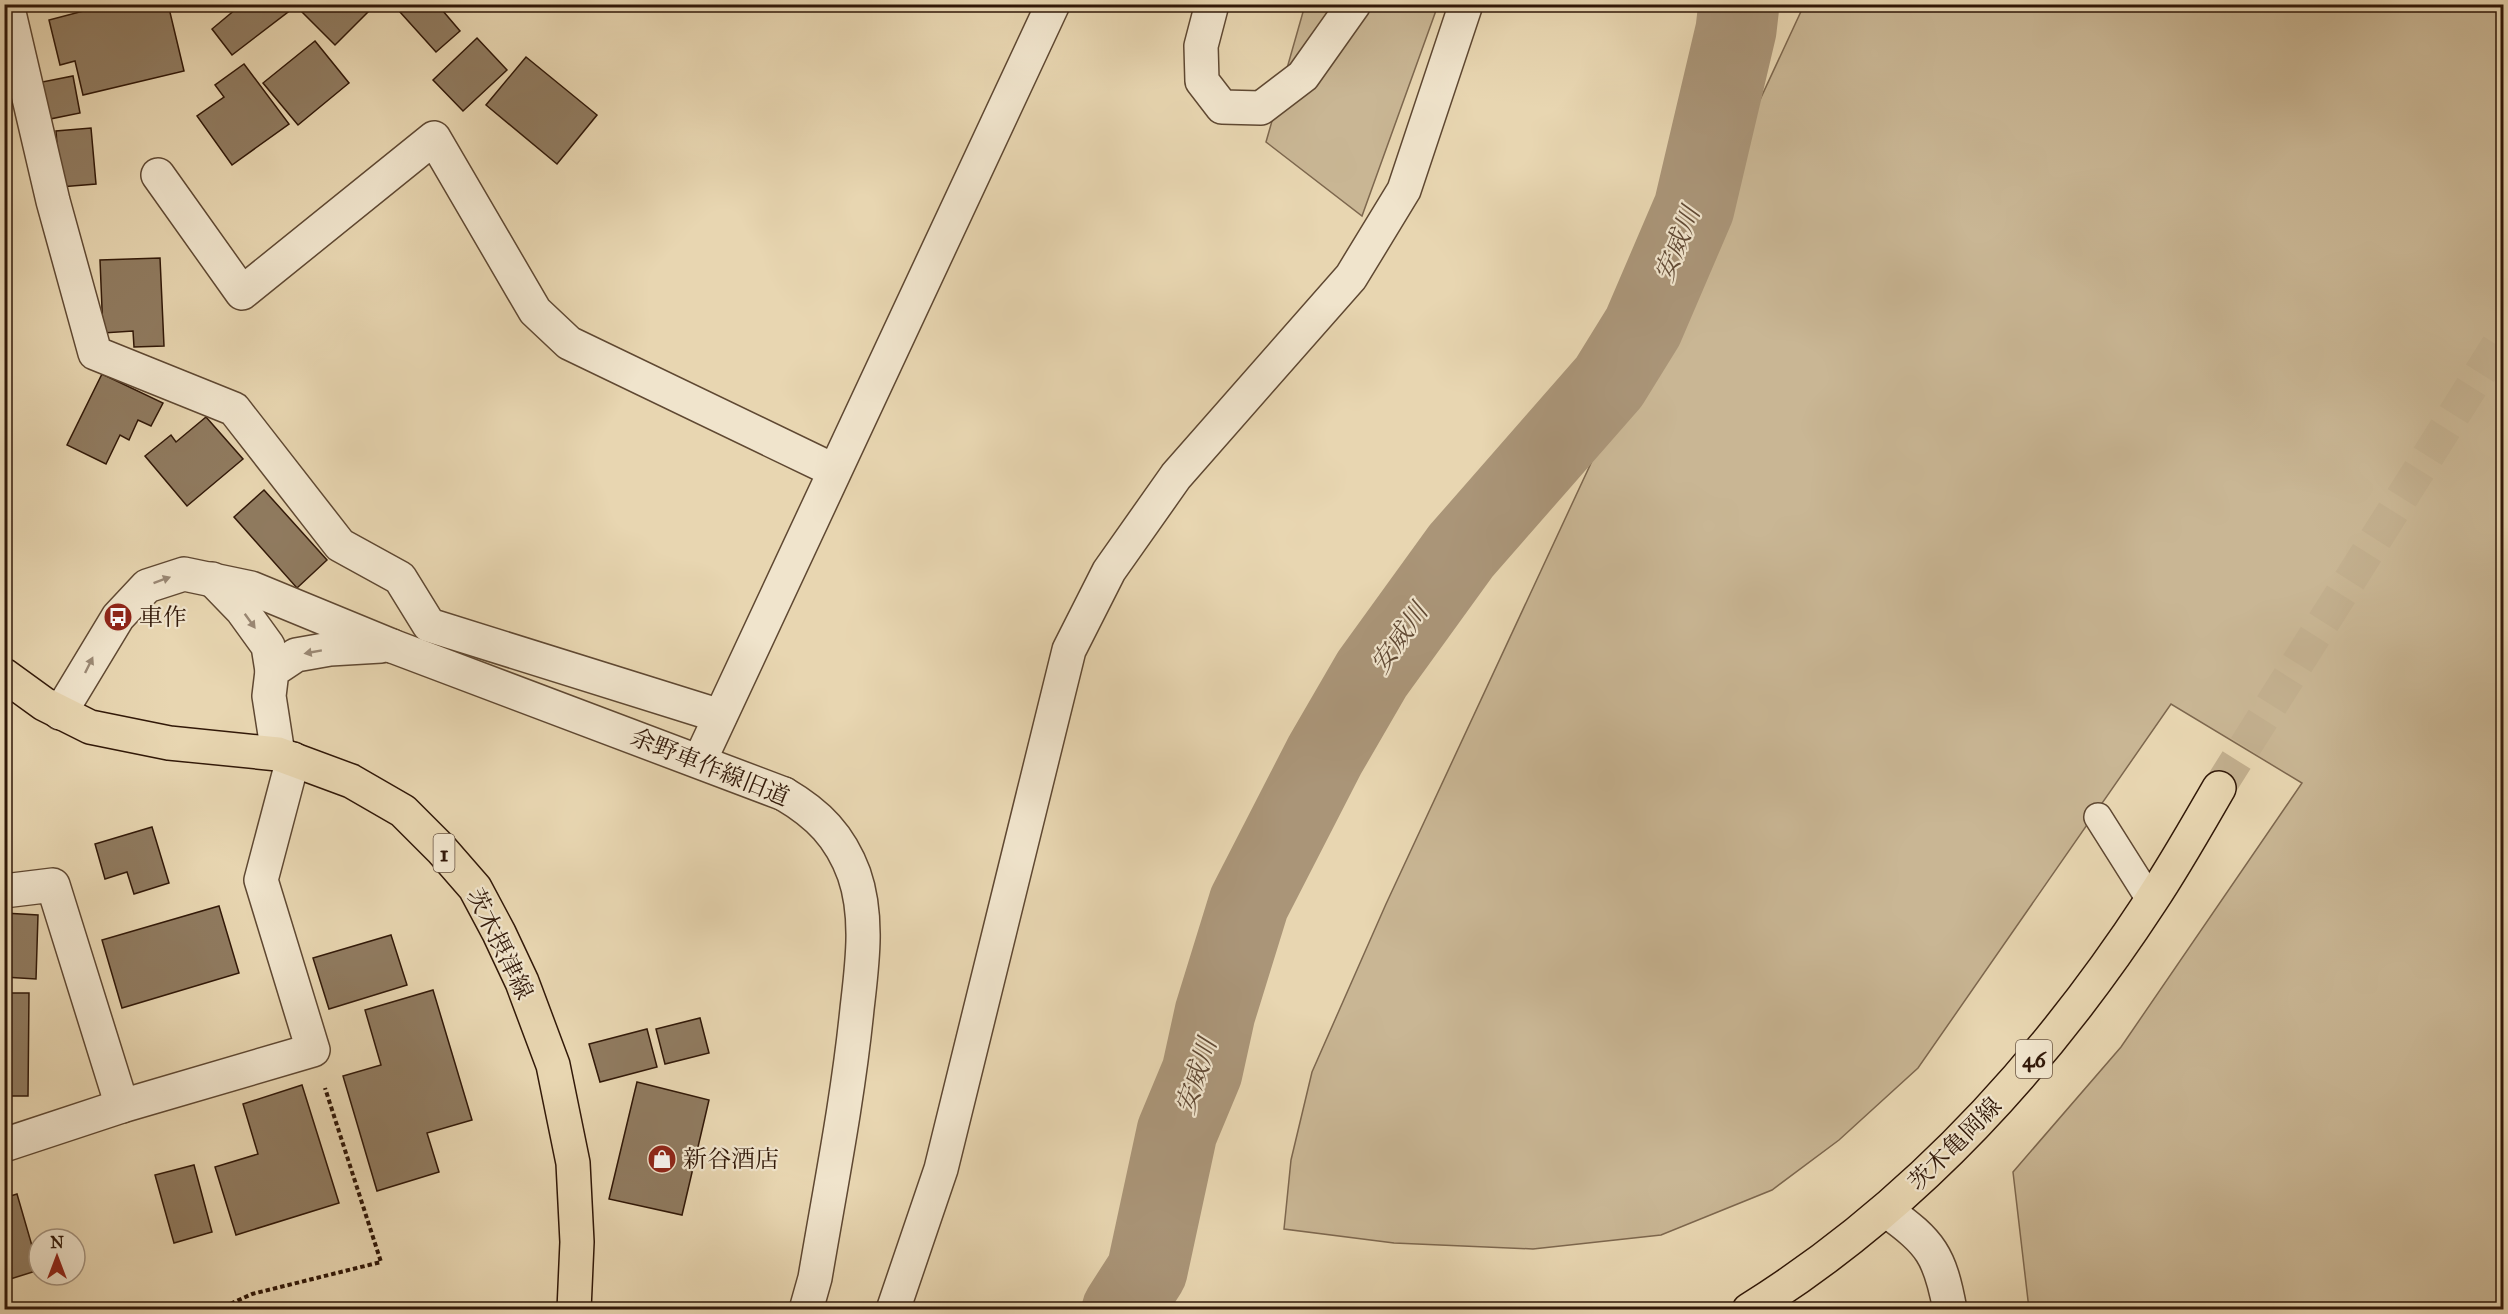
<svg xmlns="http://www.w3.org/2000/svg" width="2508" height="1314" viewBox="0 0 2508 1314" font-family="'IM FELL Great Primer','Noto Serif JP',serif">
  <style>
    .green { fill: #c9b694; stroke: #7d674e; stroke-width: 1.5 }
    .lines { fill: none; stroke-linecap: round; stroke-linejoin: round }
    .river { stroke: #aa9578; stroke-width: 81 }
    .building { fill: #907b60; stroke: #311808; stroke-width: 1.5 }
    .primary-tunnel { stroke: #c3b08f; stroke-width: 33; stroke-dasharray: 33 16; stroke-linecap: butt }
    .service-casing { stroke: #5f4832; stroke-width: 30 }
    .minor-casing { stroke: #5f4832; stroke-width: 36 }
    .tertiary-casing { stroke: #5f4832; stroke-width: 36 }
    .primary-casing { stroke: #311808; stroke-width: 36 }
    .path { stroke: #311808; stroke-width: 4; stroke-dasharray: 4.5 3; stroke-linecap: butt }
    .service { stroke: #f0e4cc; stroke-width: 27 }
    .minor { stroke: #f0e4cc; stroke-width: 33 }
    .tertiary { stroke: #f0e4cc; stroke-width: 33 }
    .primary { stroke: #e8d6b1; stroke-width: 33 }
    .oneway { fill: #9a8874 }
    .labels { text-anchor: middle; stroke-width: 4.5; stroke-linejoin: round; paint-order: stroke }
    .shield { fill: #f0e4cc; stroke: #6a5543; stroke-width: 1.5 }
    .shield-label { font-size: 22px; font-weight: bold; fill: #311808 }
    .poi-label { font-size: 24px; fill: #311808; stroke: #f0e4cc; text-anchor: start }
    .street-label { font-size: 24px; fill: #311808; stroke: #f0e4cc }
    .water-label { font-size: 26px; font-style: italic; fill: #614a35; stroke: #f0e4cc }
  </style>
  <rect width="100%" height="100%" fill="#e8d6b1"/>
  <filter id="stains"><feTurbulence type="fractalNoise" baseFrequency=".00333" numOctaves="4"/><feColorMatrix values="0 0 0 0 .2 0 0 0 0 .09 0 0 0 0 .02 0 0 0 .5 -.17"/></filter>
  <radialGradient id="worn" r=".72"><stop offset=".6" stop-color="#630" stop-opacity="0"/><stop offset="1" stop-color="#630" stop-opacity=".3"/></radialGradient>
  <g class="green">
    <polygon points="1305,5 1438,5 1362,216 1266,142"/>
    <polygon points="1804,5 2503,5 2503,1309 2029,1309 2013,1172 2121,1047 2302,783 2171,704 1918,1068 1839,1140 1772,1190 1661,1235 1533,1249 1394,1243 1284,1229 1291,1160 1312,1072 1386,904"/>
  </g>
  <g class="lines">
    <polyline class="river" points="1122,1310 1147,1271 1177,1132 1202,1072 1215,1013 1249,903 1325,755 1372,674 1461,551 1609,382 1643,327 1694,208 1736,30 1739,4"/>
  </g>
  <g class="building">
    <polygon points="110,4 168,4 184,71 83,95 75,61 60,65 49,20"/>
    <polygon points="242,4 282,4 288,12 232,55 212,29"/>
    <polygon points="294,4 376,4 335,45"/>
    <polygon points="409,4 437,4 460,31 436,52 400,12"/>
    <polygon points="477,38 507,70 463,111 433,80"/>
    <polygon points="315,41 349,83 298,125 263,83"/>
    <polygon points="526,57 597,115 557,164 486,105"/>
    <polygon points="244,64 289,124 232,165 197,116 224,97 215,85"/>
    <polygon points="73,76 80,113 50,119 42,82"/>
    <polygon points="91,128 96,184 60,187 56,131"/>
    <polygon points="160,258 164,346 134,347 133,331 103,333 100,260"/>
    <polygon points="102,374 163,403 151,426 138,420 129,440 120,435 106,464 67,445"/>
    <polygon points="206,417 243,459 187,506 145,456 171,435 176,442"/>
    <polygon points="264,490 327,560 297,588 234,517"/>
    <polygon points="152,827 169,883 134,894 127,872 105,879 95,844"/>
    <polygon points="219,906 239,973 122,1008 102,940"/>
    <polygon points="4,913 38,915 36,979 4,977"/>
    <polygon points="391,935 407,985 329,1009 313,958"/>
    <polygon points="433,990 472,1120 427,1133 439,1172 377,1191 343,1076 381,1065 365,1010"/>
    <polygon points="4,993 29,993 28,1096 4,1096"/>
    <polygon points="700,1018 709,1053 665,1064 656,1029"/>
    <polygon points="647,1029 657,1067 600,1082 589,1044"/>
    <polygon points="637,1082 709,1100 682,1215 609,1199"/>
    <polygon points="302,1085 339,1203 236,1235 215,1167 258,1154 243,1104"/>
    <polygon points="194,1165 212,1232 174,1243 155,1175"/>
    <polygon points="17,1194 39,1270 4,1281 4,1198"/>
  </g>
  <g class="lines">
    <polyline class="primary-tunnel" points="2219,788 2504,335"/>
    <g class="service-casing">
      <polyline id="service" points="2098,817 2151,901"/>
    </g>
    <g class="minor-casing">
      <g id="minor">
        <polyline points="7,4 53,201 95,353 234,409 340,545 400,578 429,625 720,716"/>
        <polyline points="1212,4 1201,46 1202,81 1222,107 1261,108 1303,76 1354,4"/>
        <polyline points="158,175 242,293 434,138 535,311 569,343 833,470"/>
        <polyline points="212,579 242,610 268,646 272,671"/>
        <polyline points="60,713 118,617 147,586 184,574 251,588 392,646"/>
        <polyline points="278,754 269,696 272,671 296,655 330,649 381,646"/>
        <polyline points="700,760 1053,4"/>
        <path d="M784,794C818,814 840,836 854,874C869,917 862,965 857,1009C848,1099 830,1189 815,1278L806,1310"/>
        <polyline points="4,891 53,885 122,1106"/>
        <polyline points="4,1145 122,1106 313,1050 261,880 293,759"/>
        <polyline points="893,1310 941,1169 1069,650 1109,571 1176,476 1351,277 1404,190 1466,4"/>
      </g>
    </g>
    <g class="tertiary-casing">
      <g id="tertiary">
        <polyline points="392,646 784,794"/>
        <path d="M1887,1211C1931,1243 1940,1255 1950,1310"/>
      </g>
    </g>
    <g class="primary-casing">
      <g id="primary">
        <polyline points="4,675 44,704 90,727 169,743 278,754 351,781 403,811 441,849 475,888 499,933 522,982 553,1065 573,1163 577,1242 574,1310"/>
        <path d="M1749,1310C1914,1207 2045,1063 2151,901C2175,865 2197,826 2219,788"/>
      </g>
    </g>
    <polyline class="path" points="217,1310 252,1294 381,1262 325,1088"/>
    <use href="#service" class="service"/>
    <use href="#minor" class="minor"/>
    <use href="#tertiary" class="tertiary"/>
    <use href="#primary" class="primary"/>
  </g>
  <defs><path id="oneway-solid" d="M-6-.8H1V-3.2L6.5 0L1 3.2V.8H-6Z" transform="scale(1.5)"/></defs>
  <g class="oneway">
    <use href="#oneway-solid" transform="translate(162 580) rotate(-20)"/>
    <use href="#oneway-solid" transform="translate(250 621) rotate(54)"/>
    <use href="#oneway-solid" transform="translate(313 652) rotate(170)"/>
    <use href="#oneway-solid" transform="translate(89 665) rotate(-64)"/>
  </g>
  <defs>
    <g id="bus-disc" transform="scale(1.5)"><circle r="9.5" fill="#8f2418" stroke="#f0e4cc"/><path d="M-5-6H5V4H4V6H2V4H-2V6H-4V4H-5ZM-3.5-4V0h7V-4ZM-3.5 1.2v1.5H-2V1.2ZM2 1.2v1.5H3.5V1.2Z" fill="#fff"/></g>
    <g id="shop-disc" transform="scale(1.5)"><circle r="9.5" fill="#8f2418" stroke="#f0e4cc"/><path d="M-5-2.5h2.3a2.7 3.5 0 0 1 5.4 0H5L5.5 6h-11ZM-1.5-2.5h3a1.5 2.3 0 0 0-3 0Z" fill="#fff"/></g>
  </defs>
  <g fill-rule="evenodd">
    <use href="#bus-disc" x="118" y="617"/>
    <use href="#shop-disc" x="662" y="1159"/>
  </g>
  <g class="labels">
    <g class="shield">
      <rect x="433.5" y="834" width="21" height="38" rx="4.5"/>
      <rect x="2016" y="1040" width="36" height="38" rx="4.5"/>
    </g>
    <g class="shield-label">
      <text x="444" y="861">1</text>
      <text x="2034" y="1067">46</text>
    </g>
    <g class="poi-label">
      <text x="139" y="625">車作</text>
      <text x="683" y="1167">新谷酒店</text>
    </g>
    <g class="street-label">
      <text transform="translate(710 767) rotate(22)" y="8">余野車作線旧道</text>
      <text transform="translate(500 944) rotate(64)" y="8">茨木摂津線</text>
      <text transform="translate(1955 1144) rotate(-45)" y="8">茨木亀岡線</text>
    </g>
    <g class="water-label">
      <text transform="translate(1677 244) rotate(-68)" y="9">安威川</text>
      <text transform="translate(1399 638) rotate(-55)" y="9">安威川</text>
      <text transform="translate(1196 1076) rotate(-72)" y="9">安威川</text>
    </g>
  </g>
  <rect width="2508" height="1314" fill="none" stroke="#e8d6b1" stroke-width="24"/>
  <rect x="6" y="6" width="2496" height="1302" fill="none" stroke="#311808" stroke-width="3"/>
  <rect x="12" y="12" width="2484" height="1290" fill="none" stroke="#311808" stroke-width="1.5"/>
  <g transform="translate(57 1257)"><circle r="28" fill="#f0e4cc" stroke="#a4927e" stroke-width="1.5"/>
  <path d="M0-4.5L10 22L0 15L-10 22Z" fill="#8f2418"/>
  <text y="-9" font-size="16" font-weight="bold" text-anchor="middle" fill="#311808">N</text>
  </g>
  <rect width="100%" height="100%" filter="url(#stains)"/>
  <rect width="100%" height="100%" fill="url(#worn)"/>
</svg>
